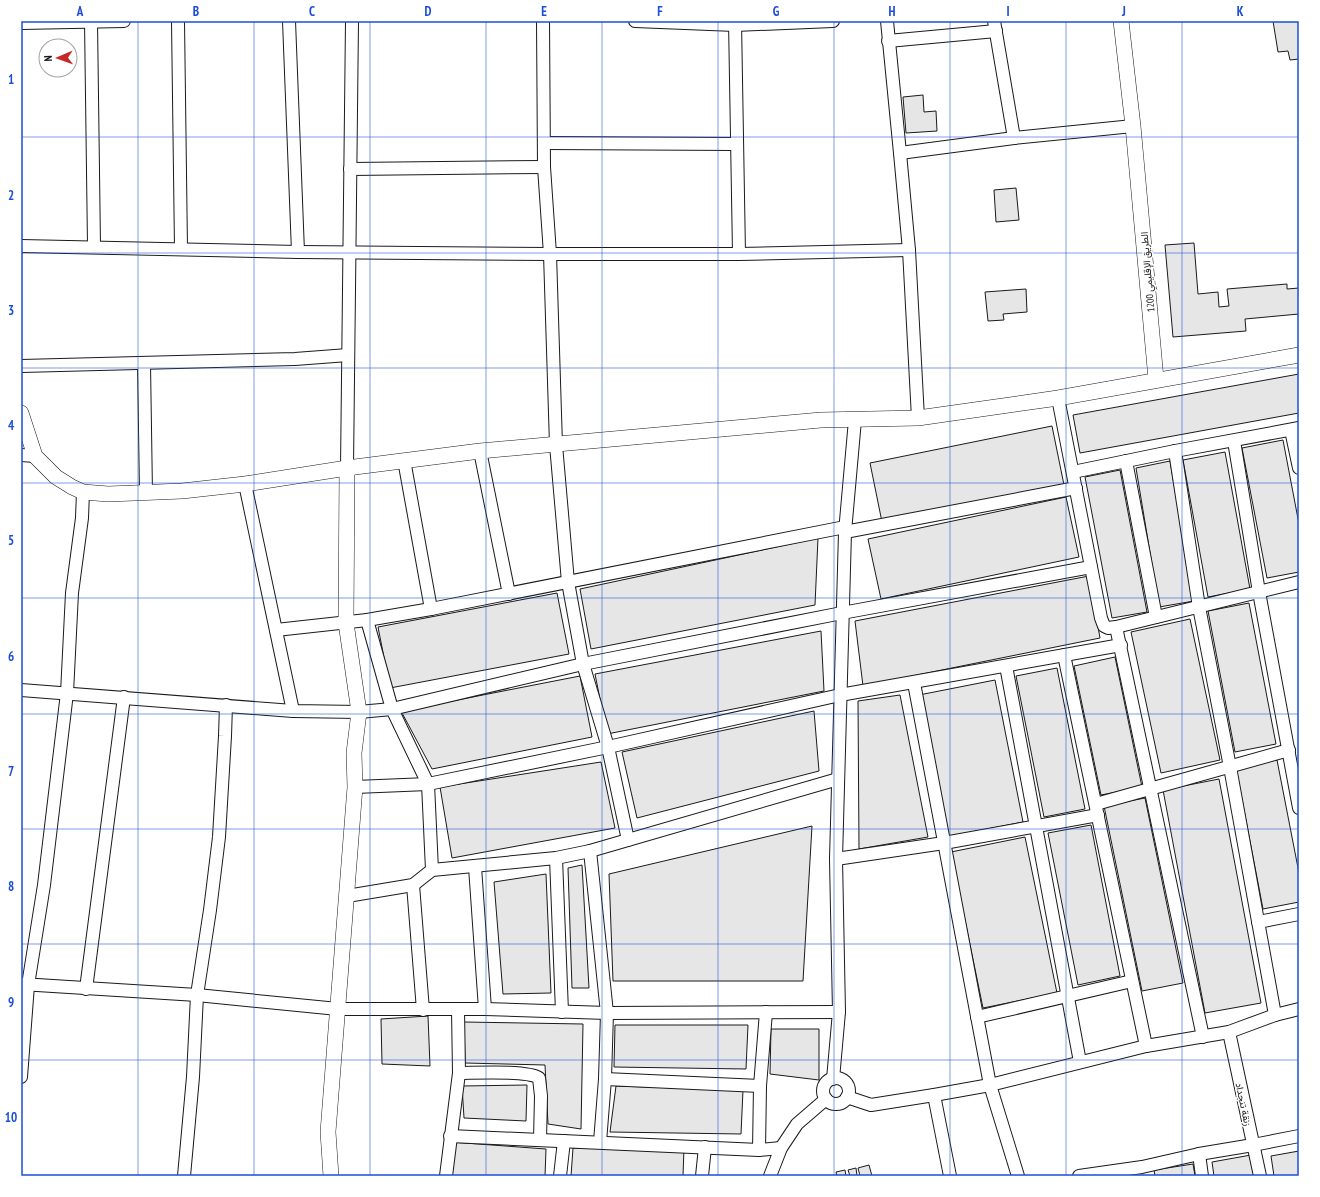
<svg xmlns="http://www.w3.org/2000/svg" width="1320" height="1197" viewBox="0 0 1320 1197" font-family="'PT Sans Narrow',Vazirmatn,sans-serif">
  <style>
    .building { fill: #e6e6e6; stroke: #1a1a1a }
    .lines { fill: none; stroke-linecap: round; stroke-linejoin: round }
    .minor-casing { stroke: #1a1a1a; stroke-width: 14 }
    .tertiary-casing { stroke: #1a1a1a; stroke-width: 16 }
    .minor { stroke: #fff; stroke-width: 12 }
    .tertiary { stroke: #fff; stroke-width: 15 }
    .grid { fill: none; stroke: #1d4ed8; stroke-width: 1; stroke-opacity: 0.55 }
    .labels { text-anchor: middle; stroke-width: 3; stroke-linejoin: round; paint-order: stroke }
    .street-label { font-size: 10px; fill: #1a1a1a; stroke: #fff }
    .neatline { fill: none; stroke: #1d4ed8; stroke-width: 1.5 }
    .grid-label { font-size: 13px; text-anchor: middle; font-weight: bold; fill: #1d4ed8 }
  </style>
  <rect width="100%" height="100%" fill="#fff"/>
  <g class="building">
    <polygon points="1273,21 1299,21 1299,59 1290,60 1288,51 1278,52"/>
    <polygon points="923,95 924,112 936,111 937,131 906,133 903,97"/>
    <polygon points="1016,188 1019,220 996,222 994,190"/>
    <polygon points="1194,243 1198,294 1218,292 1219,307 1229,306 1227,289 1287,284 1287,289 1299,288 1299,314 1245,319 1246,331 1173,337 1165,245"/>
    <polygon points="1026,289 1027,312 1003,314 1004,320 988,321 985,292"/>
    <polygon points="1299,374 1299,413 1080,453 1073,415"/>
    <polygon points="1052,426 1064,485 882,522 870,463"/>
    <polygon points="1283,440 1299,524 1299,572 1267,578 1242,448"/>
    <polygon points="1225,452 1250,589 1208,597 1183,460"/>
    <polygon points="1170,461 1194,601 1159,607 1136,468"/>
    <polygon points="1120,470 1147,612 1112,618 1085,477"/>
    <polygon points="1066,497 1079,557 881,599 868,539"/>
    <polygon points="818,538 815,605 591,649 580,589"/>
    <polygon points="1089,576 1100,638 863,686 855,621"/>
    <polygon points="557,593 569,654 390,688 378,627"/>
    <polygon points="1249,603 1276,744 1235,752 1208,611"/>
    <polygon points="1190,619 1220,760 1161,773 1131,632"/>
    <polygon points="821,631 824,691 607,734 595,674"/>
    <polygon points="1115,657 1142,787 1101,795 1074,666"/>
    <polygon points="1057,668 1085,809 1044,817 1016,676"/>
    <polygon points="580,676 592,737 432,769 401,711"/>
    <polygon points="995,680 1023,822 947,837 919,695"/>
    <polygon points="900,695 928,837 859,849 858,701"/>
    <polygon points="814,711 819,771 637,818 622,752"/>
    <polygon points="1277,760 1299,873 1299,902 1263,909 1236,768"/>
    <polygon points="601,762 615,828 452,858 440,787"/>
    <polygon points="1219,779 1261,1003 1205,1013 1163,790"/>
    <polygon points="1145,798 1183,983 1142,991 1104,806"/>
    <polygon points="1091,825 1120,976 1078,985 1048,833"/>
    <polygon points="812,826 803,981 613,981 609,874"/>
    <polygon points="1025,837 1057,993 983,1008 951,852"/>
    <polygon points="582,865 589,988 572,988 568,868"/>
    <polygon points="546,874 551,993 503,994 494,882"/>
    <polygon points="428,1016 430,1066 382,1064 381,1019"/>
    <polygon points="464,1022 583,1024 581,1129 548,1124 545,1065 465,1063"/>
    <polygon points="615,1025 748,1025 746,1069 614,1067"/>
    <polygon points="771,1029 819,1029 819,1080 770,1074"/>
    <polygon points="527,1085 526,1121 464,1118 462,1086"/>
    <polygon points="616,1086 743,1090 741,1134 610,1132"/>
    <polygon points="451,1142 546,1149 545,1176 448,1176"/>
    <polygon points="573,1148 684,1148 683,1176 571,1176"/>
    <polygon points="1299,1151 1299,1176 1274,1176 1271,1156"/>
    <polygon points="1251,1155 1254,1176 1214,1176 1212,1162"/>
    <polygon points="1193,1164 1195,1176 1155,1176 1154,1170"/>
    <polygon points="869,1165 872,1176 860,1176 858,1168"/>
    <polygon points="856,1168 857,1176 850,1176 848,1170"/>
    <polygon points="845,1170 846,1176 837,1176 836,1172"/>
  </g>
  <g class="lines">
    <g class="minor-casing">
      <g id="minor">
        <polyline points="91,21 94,246"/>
        <polyline points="178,21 181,249"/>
        <polyline points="289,21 298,252"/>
        <polyline points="543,21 544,167 550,254 556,445 568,582 583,664 608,747 628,840"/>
        <polyline points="635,21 735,25 833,21"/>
        <polyline points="735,21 739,254"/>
        <polyline points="887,21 900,153 909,250 918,418"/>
        <polyline points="994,21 1014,138"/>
        <polyline points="21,23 124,21"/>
        <polyline points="888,41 996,31"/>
        <polyline points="544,143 737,144"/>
        <polyline points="900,153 1014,138 1133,126"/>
        <polyline points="350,169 544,167"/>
        <polyline points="21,246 298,252 550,254 739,254 909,250"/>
        <polyline points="144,364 146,493"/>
        <polyline points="21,366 295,359 348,355"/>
        <polyline points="1058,398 1101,618 1104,626 1108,628 1116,627 1299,582"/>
        <polyline points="1291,430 1299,468"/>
        <polyline points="1234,441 1259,592 1299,808"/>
        <polyline points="480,451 509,594"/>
        <polyline points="1175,451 1199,607 1230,767 1275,1015"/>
        <polyline points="21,455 35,456"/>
        <polyline points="404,460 431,609"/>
        <polyline points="1126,461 1156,617"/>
        <polyline points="347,468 352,21"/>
        <polyline points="1073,472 1175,451 1299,428"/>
        <polyline points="245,484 293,711"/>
        <polyline points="845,532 1076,488"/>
        <polyline points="367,620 392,709 428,784 432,870"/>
        <polyline points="1116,627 1203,1037"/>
        <polyline points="276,630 367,620 431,609 845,527"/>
        <polyline points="1064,655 1146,1046"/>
        <polyline points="1006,666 1080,1062"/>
        <polyline points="914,683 990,1085 1018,1176"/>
        <polyline points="21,690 293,711 359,712 392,709 583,664 842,613 1091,567"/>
        <polyline points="355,787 428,784 608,747 840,695 1121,645"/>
        <polyline points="1096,804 1289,750"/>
        <polyline points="590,851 607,1013 605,1079 600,1142"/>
        <polyline points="556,858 562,1012"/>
        <polyline points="836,859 944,843 1098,815"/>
        <polyline points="475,867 485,1009"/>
        <polyline points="413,885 423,1010"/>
        <polyline points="347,896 413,885 432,870 556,858 590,851 838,779"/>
        <polyline points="1258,922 1299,914"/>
        <polyline points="21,984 197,995 338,1009 485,1009 607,1013 839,1012"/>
        <polyline points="86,989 124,697"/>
        <polyline points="977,1017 1132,981"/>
        <polyline points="1229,1032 1260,1176"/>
        <path d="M459,1073C474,1073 528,1070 539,1078L541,1096L540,1140"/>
        <polyline points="21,1077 28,985 44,885 67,693 72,593 82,518 83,492"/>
        <circle cx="836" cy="1091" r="13"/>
        <polyline points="605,1079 760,1086 759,1150"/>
        <polyline points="833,1079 839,1012 836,859 845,532 855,420"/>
        <polyline points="760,1086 766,1012"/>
        <polyline points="934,1095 950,1176"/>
        <polyline points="847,1097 871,1105 934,1095 990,1085 1146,1046 1229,1032 1275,1015 1299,1009"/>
        <polyline points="450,1136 759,1150 781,1148"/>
        <polyline points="1199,1154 1202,1176"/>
        <polyline points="184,1176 193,1077 197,995 210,910 219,837 225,736 226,705"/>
        <polyline points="446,1176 459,1073 458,1010"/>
        <polyline points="560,1176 564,1141"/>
        <polyline points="702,1176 705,1147"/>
        <polyline points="770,1176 781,1148 797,1124 826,1099"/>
        <polyline points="1079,1176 1142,1167 1199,1154 1253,1145 1299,1136"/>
      </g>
    </g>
    <g class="tertiary-casing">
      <g id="tertiary">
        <polyline points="1121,21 1133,126 1156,379"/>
        <polyline points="21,413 35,456 56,477 72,487 83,492 108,494 134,493 182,491 245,484 347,468 480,451 821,420 918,418 1058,398 1299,355"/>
        <polyline points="331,1176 328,1132 355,787 354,753 359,712 346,623 347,468"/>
      </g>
    </g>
    <use href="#minor" class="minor"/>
    <use href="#tertiary" class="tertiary"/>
  </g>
  <path class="grid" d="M138,21V1176M254,21V1176M370,21V1176M486,21V1176M602,21V1176M718,21V1176M834,21V1176M950,21V1176M1066,21V1176M1182,21V1176M21,137H1299M21,253H1299M21,368H1299M21,483H1299M21,598H1299M21,714H1299M21,829H1299M21,944H1299M21,1060H1299"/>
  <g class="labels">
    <g class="street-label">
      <text transform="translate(1147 272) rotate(-95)" y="4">الطريق الإقليمي 1200</text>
      <text transform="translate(1244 1104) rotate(78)" y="4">زنقة تنجداد</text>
    </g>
  </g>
  <rect width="1320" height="1197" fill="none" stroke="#ffffff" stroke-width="44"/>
  <g transform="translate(58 58) rotate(268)"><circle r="19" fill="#ffffff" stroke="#a3a3a3"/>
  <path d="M0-3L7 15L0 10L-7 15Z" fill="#c62828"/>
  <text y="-6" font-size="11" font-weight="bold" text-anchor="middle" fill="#1a1a1a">N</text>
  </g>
  <rect x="22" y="22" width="1276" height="1153" class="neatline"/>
  <g class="grid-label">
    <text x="80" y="16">A</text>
    <text x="196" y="16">B</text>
    <text x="312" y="16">C</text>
    <text x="428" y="16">D</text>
    <text x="544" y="16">E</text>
    <text x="660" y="16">F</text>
    <text x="776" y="16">G</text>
    <text x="892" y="16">H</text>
    <text x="1008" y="16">I</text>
    <text x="1124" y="16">J</text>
    <text x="1240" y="16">K</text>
    <text x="11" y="84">1</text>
    <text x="11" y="200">2</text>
    <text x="11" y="315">3</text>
    <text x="11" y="430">4</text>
    <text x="11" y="545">5</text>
    <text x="11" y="661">6</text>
    <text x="11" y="776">7</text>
    <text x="11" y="891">8</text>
    <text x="11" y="1007">9</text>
    <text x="11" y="1122">10</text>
  </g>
</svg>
